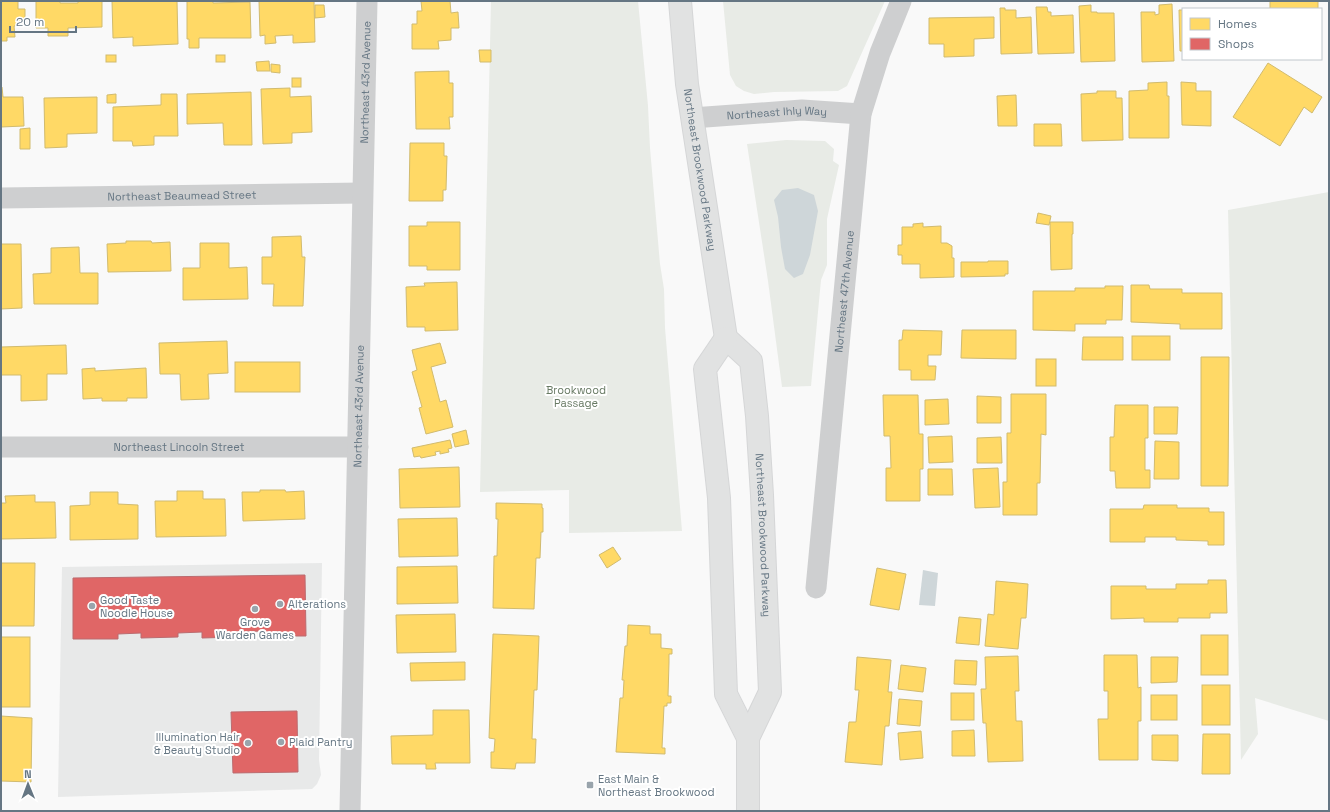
<svg xmlns="http://www.w3.org/2000/svg" width="1330" height="812" viewBox="0 0 1330 812" font-family="'Space Grotesk',sans-serif">
  <style>
    .built { fill: #e8e9e9 }
    .green { fill: #e8ebe6 }
    .water { fill: #ced6d9 }
    .homes { fill: #ffd966; stroke: #d1bb6f }
    .shops { fill: #e06666; stroke: #bb6b6f }
    .lines { fill: none; stroke-linecap: round; stroke-linejoin: round }
    .secondary-casing { stroke: #d5d6d7; stroke-width: 24 }
    .minor { stroke: #cecfd0; stroke-width: 21 }
    .secondary { stroke: #e1e2e2; stroke-width: 22 }
    .poi-dot { fill: #99a4ac; stroke: #fff; stroke-width: 1.5 }
    .labels { text-anchor: middle; stroke-width: 4; stroke-linejoin: round; paint-order: stroke }
    .street-label { font-size: 11px; fill: #657683; stroke: #fff }
    .park-label { font-size: 11px; fill: #687a64; stroke: #fff }
    .poi-label { font-size: 11px; fill: #657683; stroke: #fff; text-anchor: start }
  </style>
  <rect width="100%" height="100%" fill="#f9f9f9"/>
  <polygon class="built" points="322,563 319,760 321,775 317,784 312,789 58,797 62,567"/>
  <g class="green">
    <polygon points="491,1 638,1 648,106 650,148 660,264 664,289 665,328 682,531 569,533 569,490 480,492"/>
    <polygon points="723,1 885,1 847,86 838,91 774,92 754,94 744,91 736,86 730,75"/>
    <polygon points="786,140 825,141 834,149 833,161 839,165 827,219 827,265 821,280 811,386 782,387 768,281 747,144"/>
    <polygon points="1329,192 1329,721 1255,698 1258,734 1241,760 1228,210"/>
  </g>
  <g class="water">
    <polygon points="798,188 814,195 818,211 810,255 803,274 794,278 785,269 781,247 778,217 774,200 782,190"/>
    <polygon points="923,570 938,573 935,606 919,605"/>
  </g>
  <g class="homes">
    <polygon points="1,1 18,1 18,9 25,9 25,23 19,23 19,26 14,26 15,37 7,37 7,41 1,41"/>
    <polygon points="36,1 60,1 60,3 78,3 78,1 102,1 102,27 68,28 68,36 48,36 48,28 36,28"/>
    <polygon points="112,1 177,1 178,44 133,46 133,37 113,38"/>
    <polygon points="187,1 213,1 213,3 250,2 251,38 199,38 199,48 189,48 189,39 187,39"/>
    <polygon points="259,1 314,1 315,42 293,43 293,35 275,36 276,43 265,44 265,35 260,36"/>
    <polygon points="421,1 450,1 451,13 458,12 459,28 451,28 451,40 438,41 439,49 412,49 412,24 417,24 417,11 422,11"/>
    <rect x="1270" y="1" width="48" height="8"/>
    <polygon points="1172,4 1174,61 1142,62 1141,12 1155,12 1155,15 1159,14 1159,5"/>
    <polygon points="315,5 324,5 325,17 315,18"/>
    <polygon points="1091,5 1091,12 1097,12 1097,13 1114,13 1115,61 1081,62 1079,6"/>
    <polygon points="1036,7 1047,7 1048,12 1051,12 1051,16 1073,15 1074,53 1038,54"/>
    <polygon points="1000,8 1005,8 1005,10 1016,10 1016,18 1031,17 1032,53 1001,54"/>
    <polygon points="1179,10 1183,10 1183,51 1180,51"/>
    <polygon points="994,17 994,38 974,39 974,56 944,57 944,44 929,44 929,18"/>
    <polygon points="479,50 491,50 491,62 480,62"/>
    <rect x="106" y="55" width="10" height="7"/>
    <rect x="216" y="55" width="9" height="7"/>
    <polygon points="269,61 270,71 257,71 256,62"/>
    <polygon points="1268,63 1322,97 1312,113 1304,107 1280,146 1233,117"/>
    <polygon points="271,64 280,65 280,73 271,72"/>
    <polygon points="449,71 449,83 453,83 453,117 449,117 450,129 416,129 415,72"/>
    <rect x="292" y="78" width="9" height="9"/>
    <polygon points="1167,82 1167,96 1169,96 1169,138 1129,138 1129,91 1148,90 1148,83"/>
    <polygon points="1181,82 1196,83 1196,91 1211,91 1211,126 1182,125"/>
    <polygon points="1,87 2,87 3,97 23,97 24,126 1,127"/>
    <polygon points="290,88 290,97 311,96 312,132 292,133 292,143 263,144 261,89"/>
    <polygon points="1097,91 1116,91 1116,98 1122,98 1123,140 1082,141 1081,94 1097,93"/>
    <polygon points="251,92 252,145 224,145 223,123 187,124 187,94"/>
    <polygon points="116,94 116,103 107,103 107,95"/>
    <polygon points="161,94 177,94 178,136 154,136 154,145 133,146 132,141 113,141 113,107 161,105"/>
    <polygon points="1016,95 1017,126 998,126 997,96"/>
    <polygon points="97,97 97,133 67,134 67,147 45,148 44,98"/>
    <polygon points="1034,124 1061,124 1062,146 1034,146"/>
    <polygon points="30,128 30,149 20,149 20,129"/>
    <polygon points="410,143 444,143 444,156 447,156 446,190 443,190 443,201 409,201"/>
    <polygon points="1038,213 1051,216 1049,225 1036,223"/>
    <polygon points="427,222 460,222 460,270 427,270 427,266 409,266 409,226 427,226"/>
    <polygon points="1050,222 1073,222 1073,234 1072,234 1072,269 1051,270"/>
    <polygon points="923,223 923,227 941,226 941,243 947,243 952,246 952,258 954,258 954,277 920,278 920,264 902,264 902,255 898,255 898,245 902,245 902,227 913,227 913,224"/>
    <polygon points="301,236 302,257 305,257 303,306 273,306 274,284 262,284 262,257 272,257 272,237"/>
    <polygon points="126,241 151,241 152,243 170,242 171,271 108,272 107,244 126,243"/>
    <polygon points="200,243 229,243 229,268 247,267 248,299 183,300 183,268 200,268"/>
    <polygon points="1,244 21,244 22,308 1,309"/>
    <polygon points="79,247 80,273 98,273 98,304 34,304 33,274 51,273 51,248"/>
    <polygon points="988,261 1008,261 1008,274 1005,274 1005,276 961,277 961,262 988,262"/>
    <polygon points="457,282 458,330 425,331 425,327 407,327 406,287 425,286 424,283"/>
    <polygon points="1131,285 1149,285 1150,289 1182,289 1182,293 1222,293 1222,329 1180,329 1180,324 1131,322"/>
    <polygon points="1105,286 1123,286 1122,320 1106,320 1106,324 1075,324 1075,331 1033,330 1033,291 1075,291 1075,288 1105,288"/>
    <polygon points="903,330 942,331 941,355 928,355 928,366 936,366 935,380 911,380 911,370 899,370 899,340 902,340"/>
    <polygon points="962,330 1016,330 1016,359 961,358"/>
    <rect x="1132" y="336" width="38" height="24"/>
    <polygon points="1083,337 1123,337 1123,360 1082,360"/>
    <polygon points="227,341 228,373 208,374 209,399 181,400 180,374 160,374 159,343"/>
    <polygon points="440,343 446,363 431,367 440,402 446,400 453,427 426,434 419,408 422,407 412,372 417,370 412,350"/>
    <polygon points="66,345 67,374 47,374 47,400 21,401 21,375 1,375 1,347"/>
    <polygon points="1201,357 1229,357 1228,486 1201,486"/>
    <rect x="1036" y="359" width="20" height="27"/>
    <rect x="235" y="362" width="65" height="30"/>
    <polygon points="95,368 95,371 146,368 147,398 127,398 127,401 102,401 102,398 83,399 82,369"/>
    <polygon points="1011,394 1046,394 1046,435 1041,434 1040,483 1037,483 1037,515 1003,515 1003,482 1007,482 1007,433 1011,433"/>
    <polygon points="883,395 918,395 919,434 923,434 923,469 920,469 920,501 886,501 886,468 891,468 890,436 884,436"/>
    <polygon points="977,396 1001,397 1001,423 977,423"/>
    <polygon points="948,399 949,424 925,425 925,400"/>
    <polygon points="1115,405 1148,405 1148,438 1145,438 1145,470 1150,470 1150,488 1116,488 1115,471 1110,471 1110,437 1114,437"/>
    <polygon points="1154,407 1178,407 1177,434 1154,434"/>
    <polygon points="466,430 469,444 455,447 452,434"/>
    <polygon points="952,436 953,462 929,463 928,437"/>
    <polygon points="1001,437 1002,463 977,463 977,438"/>
    <polygon points="450,440 452,448 448,449 449,452 440,454 440,451 435,452 436,455 421,458 420,456 414,457 412,448"/>
    <polygon points="1155,441 1179,442 1179,479 1154,479"/>
    <polygon points="459,467 460,507 400,508 399,469"/>
    <polygon points="998,468 1000,507 975,508 973,469"/>
    <polygon points="928,469 952,469 953,495 928,495"/>
    <polygon points="260,490 285,490 286,492 304,491 305,519 243,521 242,492 260,492"/>
    <polygon points="177,491 203,491 203,499 225,499 226,536 156,537 155,501 177,501"/>
    <polygon points="90,492 118,492 118,504 138,505 138,539 70,540 70,506 90,505"/>
    <polygon points="35,495 35,502 55,502 56,538 1,539 1,503 6,503 5,496"/>
    <polygon points="496,503 542,504 542,508 543,508 543,532 541,532 540,558 536,558 534,609 493,608 494,556 497,556 498,519 496,519"/>
    <polygon points="1144,505 1177,505 1177,508 1209,508 1209,512 1224,512 1224,545 1208,545 1208,541 1176,540 1176,537 1145,537 1145,542 1110,542 1110,509 1143,509"/>
    <polygon points="457,518 458,556 399,557 398,519"/>
    <polygon points="613,547 621,559 607,568 599,555"/>
    <polygon points="1,563 35,563 34,626 1,626"/>
    <polygon points="457,566 458,603 397,604 397,567"/>
    <polygon points="877,568 906,574 899,610 870,605"/>
    <polygon points="1208,580 1226,580 1227,613 1210,613 1210,618 1178,618 1178,622 1144,622 1144,618 1111,619 1111,586 1146,586 1146,589 1176,589 1176,584 1208,584"/>
    <polygon points="996,581 1028,584 1026,618 1021,618 1018,649 985,646 988,614 994,615"/>
    <polygon points="455,614 456,652 397,653 396,615"/>
    <polygon points="959,617 981,619 979,645 956,643"/>
    <polygon points="628,625 650,626 650,634 661,634 661,648 672,649 672,654 669,654 669,662 668,696 671,696 671,703 667,703 667,706 664,706 662,748 665,748 665,754 616,752 620,698 623,698 624,680 622,680 625,646 627,646"/>
    <polygon points="493,634 539,636 537,690 534,690 532,739 536,739 535,763 516,763 515,769 491,768 491,752 494,752 495,739 489,738"/>
    <rect x="1201" y="635" width="27" height="40"/>
    <rect x="1" y="637" width="29" height="70"/>
    <polygon points="1104,655 1137,655 1138,688 1141,687 1141,721 1138,721 1138,760 1099,760 1098,719 1108,719 1108,691 1104,691"/>
    <polygon points="1018,656 1019,691 1015,691 1016,721 1022,721 1023,761 988,762 986,723 983,723 981,689 986,689 985,657"/>
    <polygon points="857,657 891,660 888,692 892,692 889,726 885,726 882,765 845,762 849,722 856,722 859,690 855,690"/>
    <polygon points="1151,657 1178,657 1177,682 1151,683"/>
    <polygon points="955,660 977,661 976,685 954,684"/>
    <polygon points="465,662 465,680 411,681 410,663"/>
    <polygon points="901,665 926,668 923,692 898,689"/>
    <rect x="1202" y="685" width="28" height="40"/>
    <rect x="951" y="693" width="23" height="27"/>
    <rect x="1151" y="695" width="26" height="25"/>
    <polygon points="899,699 922,701 920,726 897,724"/>
    <polygon points="433,710 469,710 470,763 435,763 436,769 426,769 426,764 392,764 391,736 433,735"/>
    <polygon points="1,716 32,718 31,782 1,781"/>
    <polygon points="974,730 975,756 952,756 952,731"/>
    <polygon points="921,731 923,758 900,760 898,733"/>
    <polygon points="1203,734 1230,734 1230,774 1202,774"/>
    <polygon points="1152,735 1178,735 1178,761 1152,760"/>
  </g>
  <g class="shops">
    <polygon points="305,575 306,636 262,636 262,631 237,632 237,637 202,638 202,632 178,633 178,637 141,638 141,633 118,634 118,639 73,639 73,578"/>
    <polygon points="297,711 298,772 233,773 231,712"/>
  </g>
  <g class="lines">
    <g class="secondary-casing">
      <g id="secondary">
        <path id="s6" d="M680,1L687,84L726,338L751,361L757,416L762,495L770,692L748,738"/>
        <polyline points="726,338 705,369 719,498 726,694 748,738 748,811"/>
      </g>
    </g>
    <g class="minor">
      <path id="s1" d="M692,118L802,110L861,114"/>
      <path id="s2" d="M1,198L362,193"/>
      <path id="s3" d="M1,447H358"/>
      <path id="s4" d="M816,588L861,114L880,53L901,1"/>
      <path id="s5" d="M350,811L367,1"/>
    </g>
    <use href="#secondary" class="secondary"/>
  </g>
  <g class="poi-dot">
    <circle cx="280" cy="604" r="4"/>
    <circle cx="92" cy="606" r="4"/>
    <circle cx="255" cy="609" r="4"/>
    <circle cx="281" cy="742" r="4"/>
    <circle cx="248" cy="743" r="4"/>
    <rect x="586" y="781" width="8" height="8" rx="2"/>
  </g>
  <g class="labels">
    <g class="street-label">
      <text dy="4" stroke="none"><textPath href="#s5" startOffset="729">Northeast 43rd Avenue</textPath></text>
      <text dy="4" stroke="none"><textPath href="#s1" startOffset="85">Northeast Ihly Way</textPath></text>
      <text dy="4" stroke="none"><textPath href="#s6" startOffset="170">Northeast Brookwood Parkway</textPath></text>
      <text dy="4" stroke="none"><textPath href="#s2" startOffset="181">Northeast Beaumead Street</textPath></text>
      <text dy="4" stroke="none"><textPath href="#s4" startOffset="298">Northeast 47th Avenue</textPath></text>
      <text dy="4" stroke="none"><textPath href="#s5" startOffset="405">Northeast 43rd Avenue</textPath></text>
      <text dy="4" stroke="none"><textPath href="#s3" startOffset="178">Northeast Lincoln Street</textPath></text>
      <text dy="4" stroke="none"><textPath href="#s6" startOffset="549">Northeast Brookwood Parkway</textPath></text>
    </g>
    <g class="park-label">
      <text x="576" y="394">Brookwood<tspan x="576" dy="13">Passage</tspan></text>
    </g>
    <g class="poi-label">
      <text x="100" y="604">Good Taste<tspan x="100" dy="13">Noodle House</tspan></text>
      <text x="288" y="608">Alterations</text>
      <text x="255" y="626" text-anchor="middle">Grove<tspan x="255" dy="13">Warden Games</tspan></text>
      <text x="240" y="741" text-anchor="end">Illumination Hair<tspan x="240" dy="13">&amp; Beauty Studio</tspan></text>
      <text x="289" y="746">Plaid Pantry</text>
      <text x="598" y="783">East Main &amp;<tspan x="598" dy="13">Northeast Brookwood</tspan></text>
    </g>
  </g>
  <rect width="1330" height="812" fill="none" stroke="#657683" stroke-width="4"/>
  <rect x="1182" y="8" width="140" height="52" fill="#ffffff" stroke="#c1c8cd"/>
  <rect x="1190" y="18" width="20" height="12" fill="#ffd966" stroke="#c1c8cd"/>
  <text x="1218" y="28" font-size="12" fill="#657683">Homes</text>
  <rect x="1190" y="38" width="20" height="12" fill="#e06666" stroke="#c1c8cd"/>
  <text x="1218" y="48" font-size="12" fill="#657683">Shops</text>
  <g transform="translate(28 784) rotate(359)" stroke="#ffffff" stroke-width="3" paint-order="stroke">
  <path d="M0-3L7 15L0 10L-7 15Z" fill="#657683"/>
  <text y="-6" font-size="11" font-weight="bold" text-anchor="middle" fill="#657683">N</text>
  </g>
  <path d="M10 26v6h66v-6" fill="none" stroke="#657683" stroke-width="2"/>
  <text x="16" y="26" font-size="12" fill="#657683" stroke="#ffffff" stroke-width="3" paint-order="stroke">20 m</text>
</svg>
